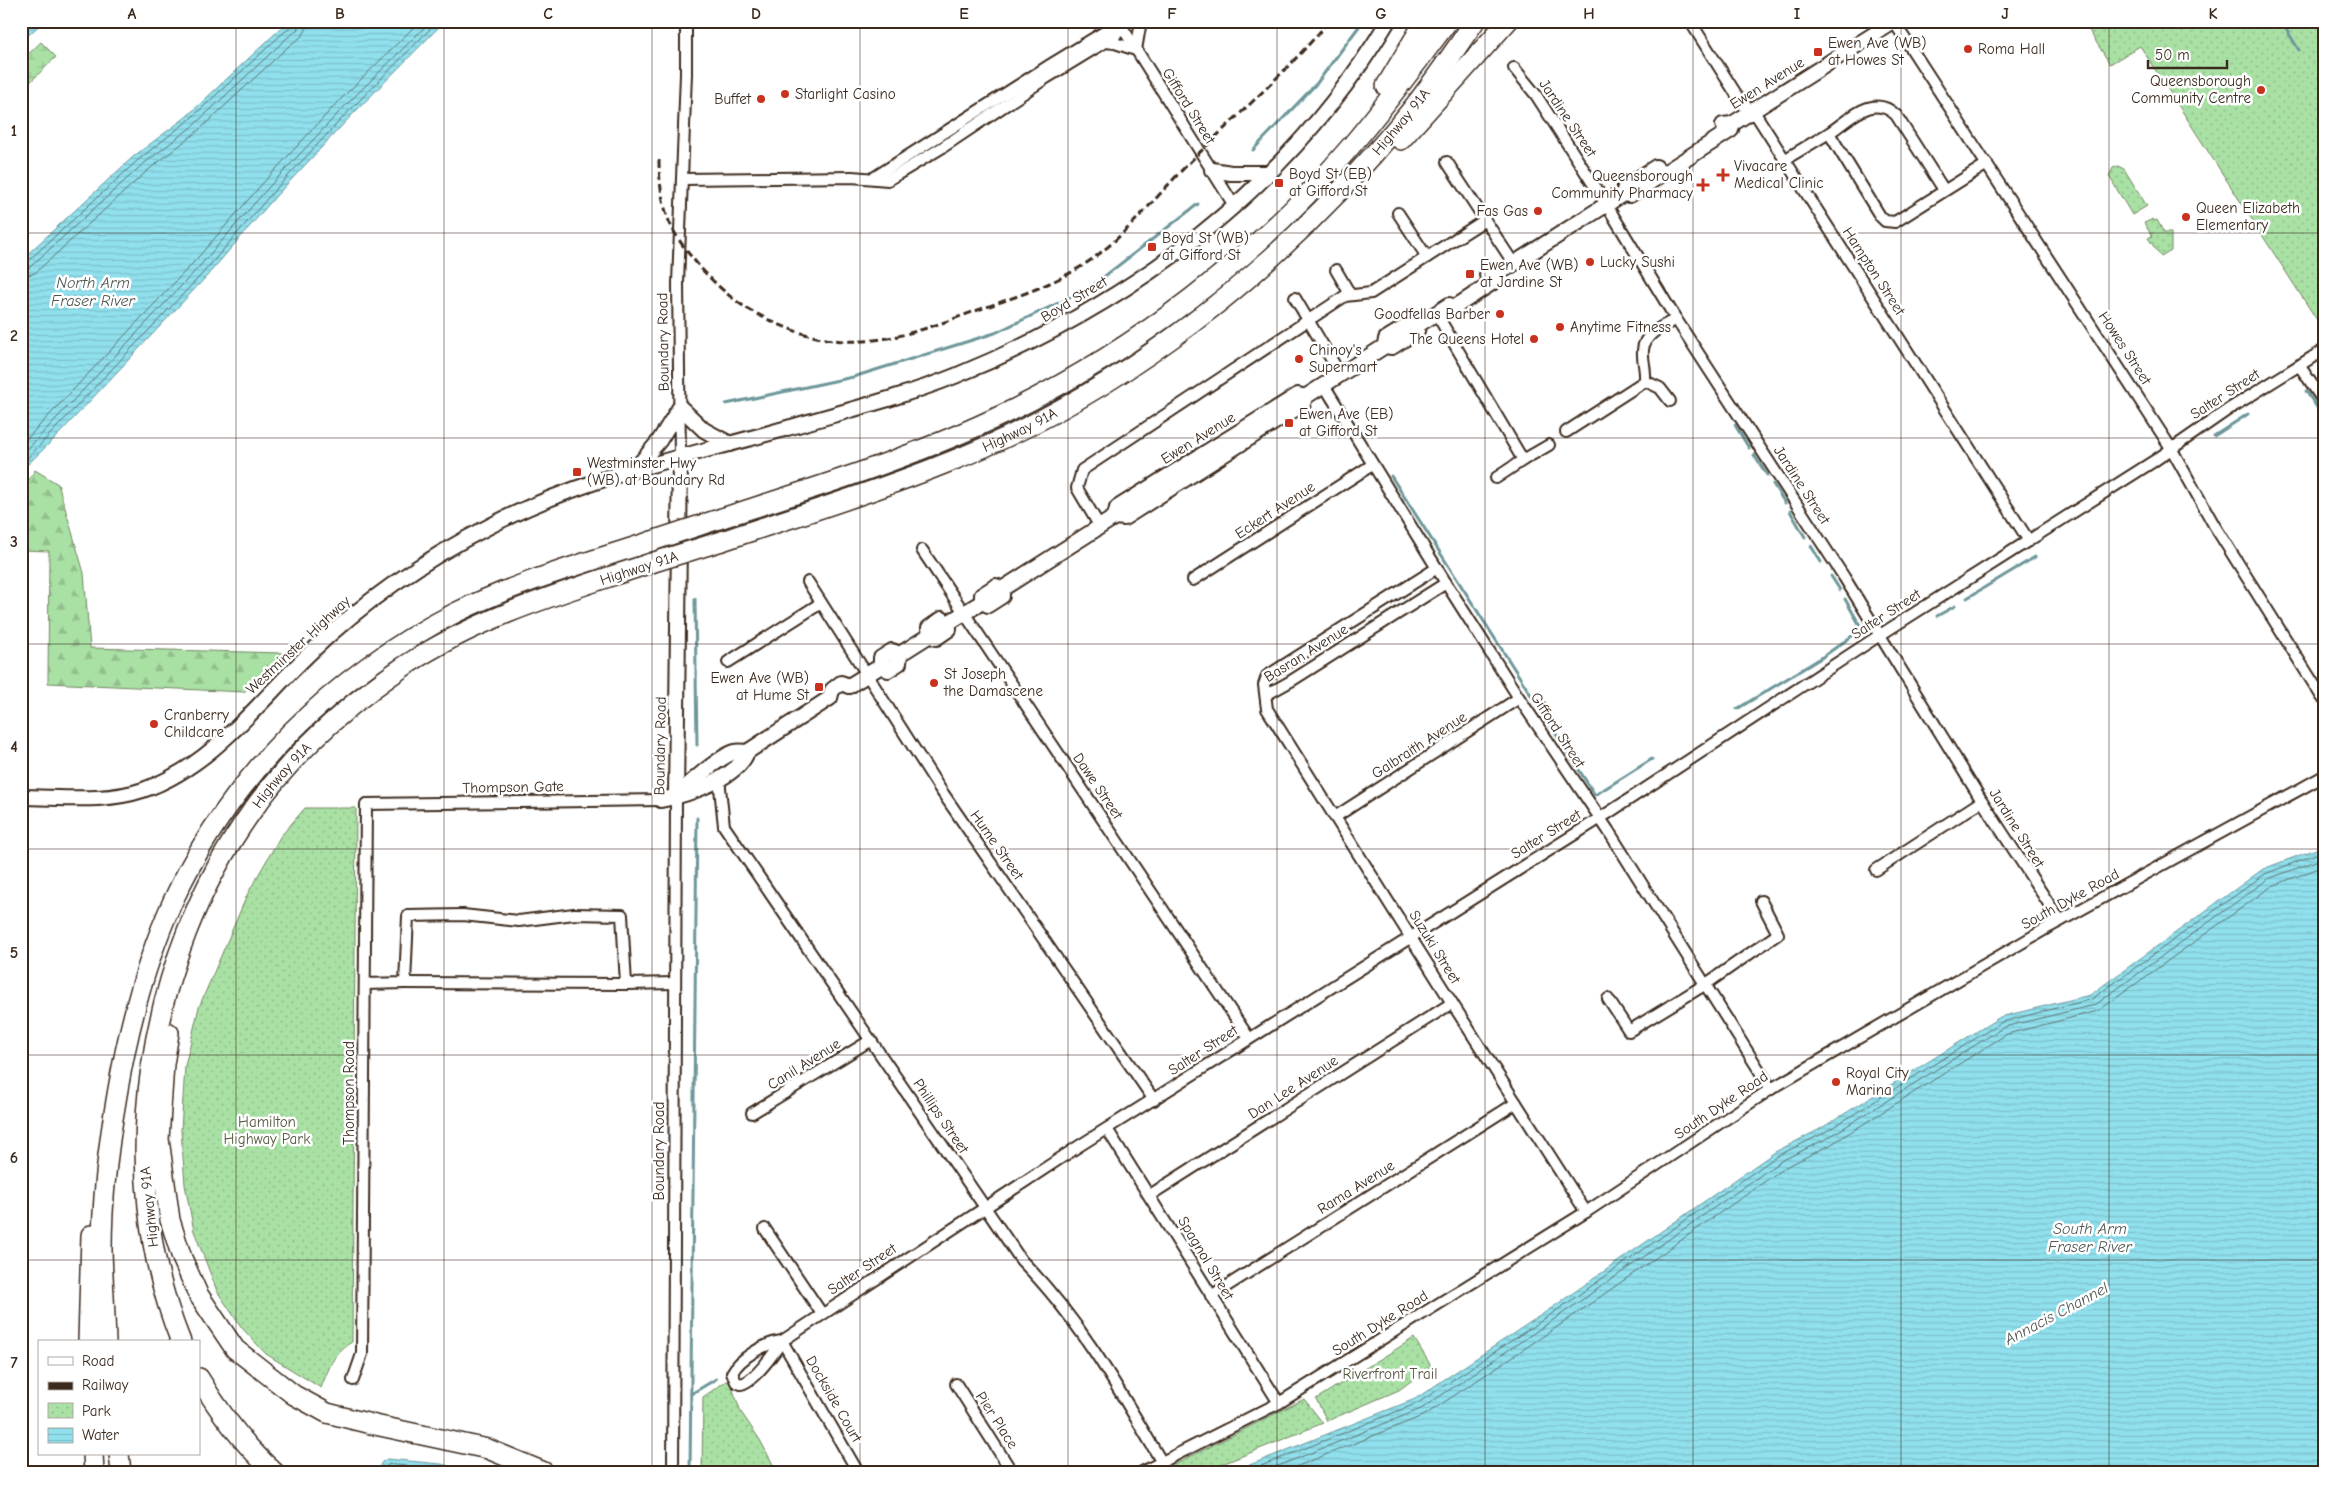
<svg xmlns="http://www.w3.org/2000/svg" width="2345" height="1493" viewBox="0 0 2345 1493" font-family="'Comic Neue',sans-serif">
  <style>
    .forest { fill: url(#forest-firs); stroke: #728561 }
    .wetland { fill: url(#wetland-marsh); stroke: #728561 }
    .park { fill: url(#park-dots); stroke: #728561 }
    .water { fill: url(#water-rules); stroke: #6e979a }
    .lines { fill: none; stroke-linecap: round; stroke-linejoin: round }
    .shore { stroke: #5d7371; stroke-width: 1 }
    .stream { stroke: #6e979a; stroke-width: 3 }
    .street-casing { stroke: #3b2a1e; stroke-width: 14 }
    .secondary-casing { stroke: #3b2a1e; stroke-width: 18 }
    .highway-casing { stroke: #3b2a1e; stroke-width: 22 }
    .street { stroke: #fff; stroke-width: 10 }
    .secondary { stroke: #fff; stroke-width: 14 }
    .highway { stroke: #fff; stroke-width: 19 }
    .rail { stroke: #3b2a1e; stroke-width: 3; stroke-dasharray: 8 4; stroke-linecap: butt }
    .highway-bridge-casing { stroke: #3b2a1e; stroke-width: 22; stroke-linecap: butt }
    .highway-bridge { stroke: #fff; stroke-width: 19 }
    .grid { fill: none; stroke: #3b2a1e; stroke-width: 1; stroke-opacity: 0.55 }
    .poi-dot { fill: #c8321e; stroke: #fff; stroke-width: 2 }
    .labels { text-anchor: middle; stroke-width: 5; stroke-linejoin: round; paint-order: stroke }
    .poi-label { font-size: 15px; fill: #3b2a1e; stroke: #fff; text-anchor: start }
    .street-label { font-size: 15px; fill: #3b2a1e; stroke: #fff }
    .park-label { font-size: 15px; fill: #565840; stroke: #fff }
    .water-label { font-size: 16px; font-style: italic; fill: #505852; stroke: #fff }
    .neatline { fill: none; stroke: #3b2a1e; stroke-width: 2 }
    .grid-label { font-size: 16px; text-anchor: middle; font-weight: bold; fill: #3b2a1e }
  </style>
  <defs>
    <pattern id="forest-firs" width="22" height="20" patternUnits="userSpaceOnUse" patternTransform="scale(1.25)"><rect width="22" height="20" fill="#a9e0a4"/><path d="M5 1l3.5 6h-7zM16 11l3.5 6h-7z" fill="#92c08d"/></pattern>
    <pattern id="wetland-marsh" width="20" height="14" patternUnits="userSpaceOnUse" patternTransform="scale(1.25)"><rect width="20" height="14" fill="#a9e0a4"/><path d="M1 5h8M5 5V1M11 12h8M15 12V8" fill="none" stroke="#92c08d"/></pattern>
    <pattern id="park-dots" width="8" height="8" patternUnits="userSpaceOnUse" patternTransform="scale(1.25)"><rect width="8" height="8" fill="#a9e0a4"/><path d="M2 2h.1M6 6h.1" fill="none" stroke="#92c08d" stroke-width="1.8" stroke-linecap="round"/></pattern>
    <pattern id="water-rules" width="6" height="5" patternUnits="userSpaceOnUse" patternTransform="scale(1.25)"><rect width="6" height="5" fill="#90e0ed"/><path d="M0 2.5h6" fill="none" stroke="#7dc0cb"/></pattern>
  </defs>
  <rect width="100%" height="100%" fill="#fff"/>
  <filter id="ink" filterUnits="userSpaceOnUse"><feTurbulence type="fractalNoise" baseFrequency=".02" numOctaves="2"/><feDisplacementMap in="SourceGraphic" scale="10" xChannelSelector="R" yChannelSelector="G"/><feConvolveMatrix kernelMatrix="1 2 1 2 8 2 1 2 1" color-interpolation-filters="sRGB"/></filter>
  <g filter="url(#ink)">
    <polygon class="forest" points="35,470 58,484 84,573 90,648 283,653 244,692 48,683 49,551 21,550 21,491"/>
    <polygon class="wetland" points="41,42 56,57 21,91 21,61"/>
    <g class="park">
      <polygon points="2083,21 2324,21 2324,331 2140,46 2110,64"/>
      <polygon points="2118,166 2124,169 2147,206 2132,215 2109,176 2113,168"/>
      <polygon points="2153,219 2154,221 2157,220 2164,233 2171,233 2171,251 2161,257 2148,238 2152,236 2144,223"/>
      <path d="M305,808H356L352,1342C335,1350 328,1370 321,1388L266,1354L242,1328L217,1291L194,1231L185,1185L181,1130L185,1066L199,1007L248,893L280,837Z"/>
      <polygon points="1414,1338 1431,1366 1399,1390 1327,1421 1316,1399"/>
      <polygon points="729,1379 741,1412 760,1440 777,1472 702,1472 703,1397"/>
      <polygon points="1304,1399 1323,1423 1203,1472 1173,1472 1172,1466"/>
    </g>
    <g class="water">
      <polygon points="21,21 44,21 21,42"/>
      <polygon points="292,21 445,21 351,116 276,196 207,276 59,434 21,471 21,260 134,156 186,117 280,29"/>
      <polygon points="2324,846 2324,1472 1232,1472 1415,1399 1550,1309 1775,1152 1820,1129 2000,1017 2090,995 2263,869"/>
      <polygon points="387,1459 441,1464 471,1472 376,1472 382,1462"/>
    </g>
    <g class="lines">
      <g class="shore">
        <polyline points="21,264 27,262 138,160 189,120 283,33 292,27 294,21"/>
        <polyline points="21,270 30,267 142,165 194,125 287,38 297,30 300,21"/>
        <path d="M21,277L35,273L147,171L199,130L291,44C301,38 307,33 308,21"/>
        <polyline points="21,445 193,263 263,183 337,103 420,21"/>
        <polyline points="21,456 198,268 268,188 343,108 431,21"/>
        <polyline points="21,465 203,273 273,192 347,113 438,21"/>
        <polyline points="381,1472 389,1464 450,1472"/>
        <polyline points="1246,1472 1418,1403 1553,1313 1777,1156 1822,1134 2002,1022 2092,999 2265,874 2324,851"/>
        <polyline points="1263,1472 1421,1409 1556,1318 1781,1161 1826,1139 2004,1027 2095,1005 2268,879 2324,858"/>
        <polyline points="1283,1472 1425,1415 1560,1325 1784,1168 1830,1145 2007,1034 2098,1011 2272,886 2324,866"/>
      </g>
      <g class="stream">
        <polyline points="2281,21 2299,50"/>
        <polyline points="1253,150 1317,83 1363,21"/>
        <polyline points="2306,391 2324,418"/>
        <polyline points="726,404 853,377 995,333 1088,289 1198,204"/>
        <polyline points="1735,425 1749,448"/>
        <polyline points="2214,436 2248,414"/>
        <polyline points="1754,455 1767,475"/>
        <polyline points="1391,476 1595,795 1652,759"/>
        <polyline points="1773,484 1785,503"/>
        <polyline points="1790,511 1805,537"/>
        <polyline points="1811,546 1821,562"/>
        <polyline points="1831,576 1840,590"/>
        <polyline points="1967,598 2035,557"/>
        <polyline points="695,599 697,745"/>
        <polyline points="1937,616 1955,606"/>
        <polyline points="1737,709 1821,658 1862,629 1845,599"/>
        <polyline points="691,1394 716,1379"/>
        <polyline points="690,1472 697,818"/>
      </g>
      <g class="street-casing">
        <g id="street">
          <polyline points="1690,21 1743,105 1753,110 2029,541"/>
          <polyline points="1119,22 1235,207"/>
          <polyline points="1894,22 2171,448 2214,525 2322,697"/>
          <polyline points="1105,42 1115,43 1136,50 1141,21"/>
          <polyline points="1514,68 1536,95 1606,204 1676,319 1844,577 1982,801 2060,921"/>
          <path d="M1829,133C1850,119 1873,93 1896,115L1944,190"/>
          <polyline points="1784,160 1829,133 1880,216 1885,221 1895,222 1987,164"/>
          <polyline points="1447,162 1485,220"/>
          <polyline points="875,177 1050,65 1109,29 1122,24"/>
          <polyline points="682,179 852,177 888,180 943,147 1043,80 1115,36 1121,25"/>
          <polyline points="1398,213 1427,257"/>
          <polyline points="1336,270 1350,294"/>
          <polyline points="1295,298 1340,374"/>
          <polyline points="1436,313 1523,460 1549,445"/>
          <polyline points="2299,365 2324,402"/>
          <polyline points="1645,381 1660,388 1670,401"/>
          <polyline points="1324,385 1446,583 1519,698 1608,830 1771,1089"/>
          <path d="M1566,432L1645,381C1646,370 1642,359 1643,350C1644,333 1664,326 1676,319"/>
          <polyline points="680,457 678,283 686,74 686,21"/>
          <polyline points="1496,478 1523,460"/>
          <polyline points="1100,527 1077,488 1082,470 1345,296 1371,293 1485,220 1514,264"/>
          <polyline points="922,550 1249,1038"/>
          <polyline points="1437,568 1267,676 1264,685 1267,709 1452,1003 1586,1212"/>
          <polyline points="1193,580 1372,465"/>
          <polyline points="808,582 938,786 1154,1100"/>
          <polyline points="728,662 821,603"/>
          <polyline points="1266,695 1291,681 1446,583"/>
          <path d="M719,778L724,826L1021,1260C1079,1318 1120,1391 1161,1461"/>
          <polyline points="1335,817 1519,698"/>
          <polyline points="1876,870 1982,801"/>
          <polyline points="405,983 626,984"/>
          <polyline points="365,984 405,983 408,916 463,915 519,921 574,914 622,915 626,984 675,983"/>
          <polyline points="1608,999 1629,1031 1706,984 1778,934 1761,901"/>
          <polyline points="752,1113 871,1040"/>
          <polyline points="1107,1129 1279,1403"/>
          <polyline points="1150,1195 1452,1003"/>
          <polyline points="765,1229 822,1314"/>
          <polyline points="1211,1296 1516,1103"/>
          <polyline points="21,1327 23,1327"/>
          <path d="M782,1341C765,1343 740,1358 732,1373L736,1382L741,1384C755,1381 774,1353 782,1341L1079,1146L1599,819L1880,635L2154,461L2229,409L2324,350"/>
          <polyline points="782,1341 858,1472"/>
          <polyline points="353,1380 362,1354 366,804 661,800"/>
          <polyline points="956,1384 1012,1472"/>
          <polyline points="673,1472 676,797"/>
          <polyline points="1142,1472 1279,1403 1586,1212 1771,1089 2049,927 2324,776"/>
        </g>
      </g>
      <g class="secondary-casing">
        <g id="secondary">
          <polyline points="1723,125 1732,124 1895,21"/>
          <polyline points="1212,170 1231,173 1270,173"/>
          <polyline points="1623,194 1625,187 1656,167"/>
          <polyline points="1487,275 1490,273 1496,275 1623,194 1630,195 1731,130 1732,124"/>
          <polyline points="1385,346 1386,339 1412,323 1418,325"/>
          <polyline points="636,468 659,441 680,407 704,430 730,444"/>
          <polyline points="1115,517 1117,508 1298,395 1305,397"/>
          <polyline points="1002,589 1115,517 1124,518 1303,404 1305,397 1385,346 1392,347 1414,333 1417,331 1418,325 1449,305 1455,307 1495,281 1496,275"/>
          <polyline points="982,602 982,595 996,586 1002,589"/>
          <polyline points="982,602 988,605 1002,596 1002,589"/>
          <polyline points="948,623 982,602"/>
          <polyline points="930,635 929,628 942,619 948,623"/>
          <polyline points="930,635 936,638 949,629 948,623"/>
          <polyline points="900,654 930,635"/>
          <polyline points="881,666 888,670 899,663 900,654"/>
          <polyline points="881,666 881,658 892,651 900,654"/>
          <polyline points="849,686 881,666"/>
          <path d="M21,797C60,797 105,803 143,790C213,766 259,701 311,652C364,601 425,559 490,526C583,477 685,457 784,429C841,412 900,398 955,376C1132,304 1290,187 1388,21"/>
          <polyline points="676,797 680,457"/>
          <path d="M676,797C687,785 720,756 735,752C739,751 744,752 747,752L830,698L832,690L841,683L849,686"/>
          <path d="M661,800C687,795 738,778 747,752"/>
        </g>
      </g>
      <g class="highway-casing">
        <g id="highway">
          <polyline points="1386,86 1425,21"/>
          <polyline points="1401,140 1508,21"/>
          <path d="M722,518C817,487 915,457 1006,413C1136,350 1257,257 1351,146C1385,106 1416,64 1448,21"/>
          <path id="s1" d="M722,541C796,516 872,493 944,464C1124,394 1281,267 1403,120C1429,89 1452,54 1475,21"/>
          <polyline points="169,1033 164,1064 159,1139 170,1220 182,1258 198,1294 235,1349 294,1395 327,1413 375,1425 488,1449 544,1472"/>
          <polyline points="88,1342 91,1235"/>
          <path d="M106,1342C105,1311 103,1281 102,1250C102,1199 108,1146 117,1095C141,951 186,839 290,733C338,685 394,644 455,613C517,582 586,563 652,541"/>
          <path id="s2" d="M181,1342C112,1172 146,959 252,811C293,754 348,704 406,665C480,616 568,591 651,563"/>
          <path d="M199,1378C220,1413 243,1444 274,1472"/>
          <polyline points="93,1454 94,1472"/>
          <polyline points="119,1454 121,1472"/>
        </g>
      </g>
      <use href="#street" class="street"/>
      <use href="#secondary" class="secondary"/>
      <use href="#highway" class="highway"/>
      <path class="rail" d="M659,160C659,181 662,202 669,221C681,251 721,293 748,309C778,326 810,339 844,341C890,344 936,325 978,310C1018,296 1060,283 1095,257C1130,231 1158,194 1189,163C1236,116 1287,72 1329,21"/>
      <g class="highway-bridge-casing">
        <g id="highway-bridge">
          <polyline points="652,541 722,518"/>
          <polyline points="651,563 722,541"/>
        </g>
      </g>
      <use href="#highway-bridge" class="highway-bridge"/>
    </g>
  </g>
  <path class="grid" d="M236,21V1472M444,21V1472M652,21V1472M860,21V1472M1068,21V1472M1277,21V1472M1485,21V1472M1693,21V1472M1901,21V1472M2109,21V1472M21,233H2324M21,438H2324M21,644H2324M21,849H2324M21,1055H2324M21,1260H2324"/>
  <g class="poi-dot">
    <circle cx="1968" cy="49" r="5"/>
    <rect x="1813" y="47" width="10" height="10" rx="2.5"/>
    <circle cx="2261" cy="90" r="5"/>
    <circle cx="785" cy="94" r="5"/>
    <circle cx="761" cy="99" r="5"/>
    <path d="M1720.5 167.5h5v5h5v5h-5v5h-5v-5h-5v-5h5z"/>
    <rect x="1274" y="178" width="10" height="10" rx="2.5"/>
    <path d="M1700.5 177.5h5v5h5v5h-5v5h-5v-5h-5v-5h5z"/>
    <circle cx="1538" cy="211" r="5"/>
    <circle cx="2186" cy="217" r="5"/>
    <rect x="1147" y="242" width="10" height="10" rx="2.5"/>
    <circle cx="1590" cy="262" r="5"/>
    <rect x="1465" y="269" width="10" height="10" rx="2.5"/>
    <circle cx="1500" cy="314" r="5"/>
    <circle cx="1560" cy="327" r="5"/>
    <circle cx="1534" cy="339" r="5"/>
    <circle cx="1299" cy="359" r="5"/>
    <rect x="1284" y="418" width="10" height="10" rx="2.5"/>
    <rect x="572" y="467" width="10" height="10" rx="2.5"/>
    <circle cx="934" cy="683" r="5"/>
    <rect x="814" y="682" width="10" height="10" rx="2.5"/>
    <circle cx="154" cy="724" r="5"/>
    <circle cx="1836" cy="1082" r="5"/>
  </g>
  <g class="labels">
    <g class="poi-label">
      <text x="1828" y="48">Ewen Ave (WB)<tspan x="1828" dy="17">at Howes St</tspan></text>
      <text x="1978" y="54">Roma Hall</text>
      <text x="2251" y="86" text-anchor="end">Queensborough<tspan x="2251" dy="17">Community Centre</tspan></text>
      <text x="795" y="99">Starlight Casino</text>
      <text x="751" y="104" text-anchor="end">Buffet</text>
      <text x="1734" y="171">Vivacare<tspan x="1734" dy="17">Medical Clinic</tspan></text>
      <text x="1289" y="179">Boyd St (EB)<tspan x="1289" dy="17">at Gifford St</tspan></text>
      <text x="1693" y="181" text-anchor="end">Queensborough<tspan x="1693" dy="17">Community Pharmacy</tspan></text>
      <text x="2196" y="213">Queen Elizabeth<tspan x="2196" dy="17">Elementary</tspan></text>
      <text x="1528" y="216" text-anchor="end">Fas Gas</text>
      <text x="1162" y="243">Boyd St (WB)<tspan x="1162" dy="17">at Gifford St</tspan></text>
      <text x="1600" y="267">Lucky Sushi</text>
      <text x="1480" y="270">Ewen Ave (WB)<tspan x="1480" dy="17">at Jardine St</tspan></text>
      <text x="1490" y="319" text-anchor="end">Goodfellas Barber</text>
      <text x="1570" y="332">Anytime Fitness</text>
      <text x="1524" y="344" text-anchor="end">The Queens Hotel</text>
      <text x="1309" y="355">Chinoy's<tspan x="1309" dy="17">Supermart</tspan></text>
      <text x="1299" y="419">Ewen Ave (EB)<tspan x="1299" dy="17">at Gifford St</tspan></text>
      <text x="587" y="468">Westminster Hwy<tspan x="587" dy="17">(WB) at Boundary Rd</tspan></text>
      <text x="944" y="679">St Joseph<tspan x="944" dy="17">the Damascene</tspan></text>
      <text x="809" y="683" text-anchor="end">Ewen Ave (WB)<tspan x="809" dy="17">at Hume St</tspan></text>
      <text x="164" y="720">Cranberry<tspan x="164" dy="17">Childcare</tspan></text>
      <text x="1846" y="1078">Royal City<tspan x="1846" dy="17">Marina</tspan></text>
    </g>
    <g class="street-label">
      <text transform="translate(1767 83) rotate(-32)" y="5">Ewen Avenue</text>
      <text transform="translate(1189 106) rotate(58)" y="5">Gifford Street</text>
      <text transform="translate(1568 118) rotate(56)" y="5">Jardine Street</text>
      <text dy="5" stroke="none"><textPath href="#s1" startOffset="812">Highway 91A</textPath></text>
      <text transform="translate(1874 271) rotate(57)" y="5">Hampton Street</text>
      <text transform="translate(1074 299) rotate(-31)" y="5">Boyd Street</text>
      <text transform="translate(663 342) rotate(-91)" y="5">Boundary Road</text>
      <text transform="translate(2125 348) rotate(57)" y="5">Howes Street</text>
      <text transform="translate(2225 394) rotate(-33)" y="5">Salter Street</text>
      <text dy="5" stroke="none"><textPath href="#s1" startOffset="318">Highway 91A</textPath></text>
      <text transform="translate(1198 438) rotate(-32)" y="5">Ewen Avenue</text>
      <text transform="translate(1802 485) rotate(57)" y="5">Jardine Street</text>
      <text transform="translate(1275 510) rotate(-33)" y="5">Eckert Avenue</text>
      <text transform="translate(639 568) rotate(-18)" y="5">Highway 91A</text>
      <text transform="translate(1886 614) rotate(-33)" y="5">Salter Street</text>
      <text transform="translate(298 645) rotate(-43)" y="5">Westminster Highway</text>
      <text transform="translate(1306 653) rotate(-32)" y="5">Basran Avenue</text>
      <text transform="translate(1558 730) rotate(57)" y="5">Gifford Street</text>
      <text transform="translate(1419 745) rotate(-33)" y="5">Galbraith Avenue</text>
      <text transform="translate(660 746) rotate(-89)" y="5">Boundary Road</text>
      <text dy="5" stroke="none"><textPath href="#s2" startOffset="604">Highway 91A</textPath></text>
      <text transform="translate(1098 786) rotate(56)" y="5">Dawe Street</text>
      <text transform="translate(513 787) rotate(-1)" y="5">Thompson Gate</text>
      <text transform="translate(2017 828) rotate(58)" y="5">Jardine Street</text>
      <text transform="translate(1546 834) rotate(-32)" y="5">Salter Street</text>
      <text transform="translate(997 845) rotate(55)" y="5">Hume Street</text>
      <text transform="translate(2070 899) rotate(-29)" y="5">South Dyke Road</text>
      <text transform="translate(1435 947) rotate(58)" y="5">Suzuki Street</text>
      <text transform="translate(1203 1050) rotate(-33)" y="5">Salter Street</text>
      <text transform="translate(804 1064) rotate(-32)" y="5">Canil Avenue</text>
      <text transform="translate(1293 1087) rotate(-33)" y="5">Dan Lee Avenue</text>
      <text transform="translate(349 1093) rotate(-90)" y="5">Thompson Road</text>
      <text transform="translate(1721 1105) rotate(-34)" y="5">South Dyke Road</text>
      <text transform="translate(941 1116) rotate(56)" y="5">Phillips Street</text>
      <text transform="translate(659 1151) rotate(-90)" y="5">Boundary Road</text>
      <text transform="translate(1356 1187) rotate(-32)" y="5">Rama Avenue</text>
      <text transform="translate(149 1207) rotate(-96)" y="5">Highway 91A</text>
      <text transform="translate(1206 1258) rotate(59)" y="5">Spagnol Street</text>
      <text transform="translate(862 1269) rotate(-34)" y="5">Salter Street</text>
      <text transform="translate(1380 1323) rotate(-32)" y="5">South Dyke Road</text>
      <text transform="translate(834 1399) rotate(60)" y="5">Dockside Court</text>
      <text transform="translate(997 1420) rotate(57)" y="5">Pier Place</text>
    </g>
    <g class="park-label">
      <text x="267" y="1127">Hamilton<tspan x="267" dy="17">Highway Park</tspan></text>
      <text x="1390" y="1379">Riverfront Trail</text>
    </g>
    <g class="water-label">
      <text x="93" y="288">North Arm<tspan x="93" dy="18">Fraser River</tspan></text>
      <text x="2090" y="1234">South Arm<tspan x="2090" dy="18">Fraser River</tspan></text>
      <text transform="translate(2056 1313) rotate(-28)" y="6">Annacis Channel</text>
    </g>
  </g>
  <rect width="2345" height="1493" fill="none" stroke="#fff" stroke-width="55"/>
  <rect x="38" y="1340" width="162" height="115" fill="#ffffff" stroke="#b1aaa5"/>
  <rect x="48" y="1357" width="25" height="8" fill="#ffffff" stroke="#b1aaa5"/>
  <text x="82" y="1366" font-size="15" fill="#3b2a1e">Road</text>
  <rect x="48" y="1382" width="25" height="8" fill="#3b2a1e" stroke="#b1aaa5"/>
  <text x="82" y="1390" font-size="15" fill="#3b2a1e">Railway</text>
  <rect x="48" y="1403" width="25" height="15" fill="url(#park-dots)" stroke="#b1aaa5"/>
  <text x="82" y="1416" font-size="15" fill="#3b2a1e">Park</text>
  <rect x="48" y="1428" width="25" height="15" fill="url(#water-rules)" stroke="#b1aaa5"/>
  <text x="82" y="1440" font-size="15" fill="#3b2a1e">Water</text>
  <path d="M2148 60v8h79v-8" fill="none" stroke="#3b2a1e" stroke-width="2.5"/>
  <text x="2155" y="60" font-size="15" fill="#3b2a1e" stroke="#ffffff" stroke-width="4" paint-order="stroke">50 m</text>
  <rect x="28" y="28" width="2290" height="1438" class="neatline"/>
  <g class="grid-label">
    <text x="132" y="19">A</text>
    <text x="340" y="19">B</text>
    <text x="548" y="19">C</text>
    <text x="756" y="19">D</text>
    <text x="964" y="19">E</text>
    <text x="1172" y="19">F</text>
    <text x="1381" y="19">G</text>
    <text x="1589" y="19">H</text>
    <text x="1797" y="19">I</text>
    <text x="2005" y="19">J</text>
    <text x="2213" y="19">K</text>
    <text x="14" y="136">1</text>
    <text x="14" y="341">2</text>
    <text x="14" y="547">3</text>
    <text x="14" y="752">4</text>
    <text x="14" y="958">5</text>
    <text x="14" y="1163">6</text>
    <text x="14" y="1368">7</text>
  </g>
</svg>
